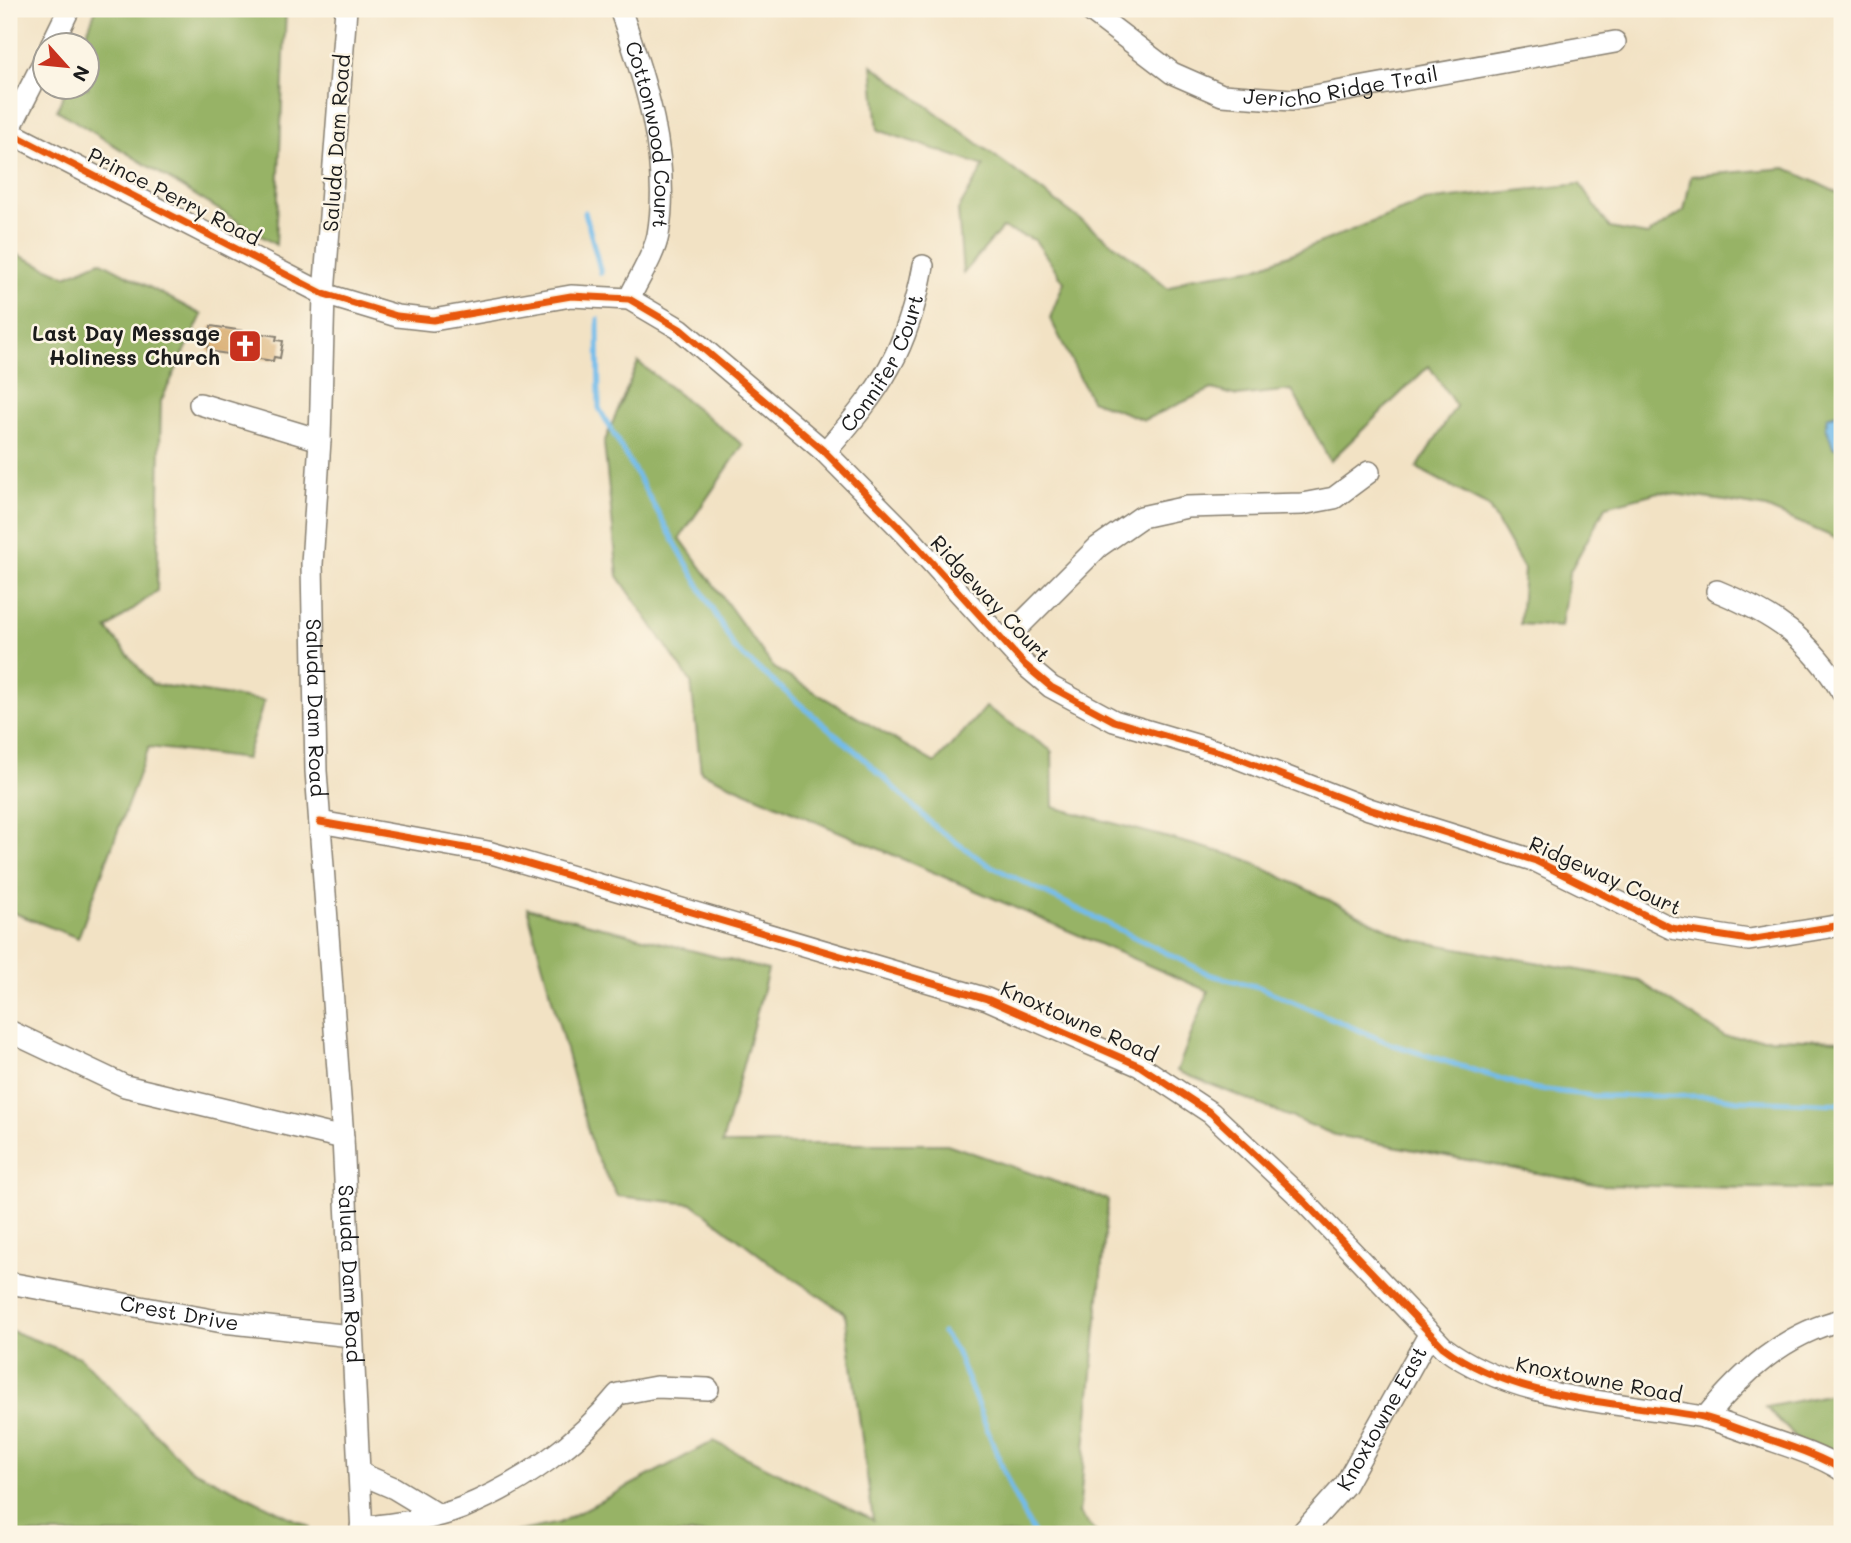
<svg xmlns="http://www.w3.org/2000/svg" width="1851" height="1543" viewBox="0 0 1851 1543" font-family="Mali,sans-serif">
  <style>
    .forest { fill: #97b366; stroke: #5a6841; stroke-width: 2 }
    .water { fill: #72bceb; stroke: #476c84; stroke-width: 2 }
    .lines { fill: none; stroke-linecap: round; stroke-linejoin: round }
    .stream { stroke: #72bceb; stroke-width: 5 }
    .building { fill: #d6a767 }
    .minor-casing { stroke: #877f70; stroke-width: 24 }
    .minor { stroke: #fff; stroke-width: 21 }
    .cycleway-casing { stroke: #fcf5e5; stroke-width: 11 }
    .cycleway { stroke: #e8590c; stroke-width: 7 }
    .labels { text-anchor: middle; stroke-width: 5; stroke-linejoin: round; paint-order: stroke }
    .street-label { font-size: 21px; fill: #1c1c1c; stroke: #fcf5e5 }
    .poi-label { font-size: 21px; font-weight: bold; fill: #1c1c1c; stroke: #fcf5e5; text-anchor: end }
  </style>
  <rect width="100%" height="100%" fill="#fcf5e5"/>
  <filter id="ink" filterUnits="userSpaceOnUse"><feTurbulence type="fractalNoise" baseFrequency=".0143" numOctaves="2"/><feDisplacementMap in="SourceGraphic" scale="14" xChannelSelector="R" yChannelSelector="G"/><feConvolveMatrix kernelMatrix="1 2 1 2 8 2 1 2 1" color-interpolation-filters="sRGB"/></filter>
  <filter id="wash" filterUnits="userSpaceOnUse"><feTurbulence type="fractalNoise" baseFrequency=".00686" numOctaves="4" result="noise"/><feDisplacementMap in="SourceGraphic" scale="28" xChannelSelector="R" yChannelSelector="G"/><feGaussianBlur stdDeviation="1.57" result="paint"/><feColorMatrix in="noise" values="0 0 0 0 0 0 0 0 0 0 0 0 0 0 0 0 0 1.4 0 .05"/><feComposite in="paint" operator="in"/></filter>
  <g filter="url(#wash)">
    <rect width="100%" height="100%" fill="#f2e2c4"/>
    <g class="forest">
      <polygon points="96,9 286,9 276,245 57,110 66,88 88,88 88,46 82,45"/>
      <polygon points="872,65 1135,260 1168,289 1189,278 1256,268 1425,201 1580,184 1610,228 1647,235 1684,211 1691,176 1786,168 1842,195 1842,413 1827,417 1833,447 1842,451 1842,541 1766,508 1725,501 1659,492 1606,506 1569,573 1561,627 1520,624 1524,569 1488,506 1417,468 1456,406 1429,366 1330,461 1292,390 1237,396 1212,389 1144,420 1091,400 1050,318 1064,282 1035,240 1002,228 963,274 958,210 984,166 878,130"/>
      <polygon points="9,251 66,276 100,261 202,315 161,401 157,591 107,629 152,684 264,701 246,759 149,747 78,938 9,911"/>
      <polygon points="638,362 743,445 680,538 774,668 935,763 986,707 1052,751 1053,807 1243,858 1408,939 1639,981 1725,1037 1842,1040 1842,1190 1600,1185 1335,1135 1177,1071 1208,991 701,772 691,682 618,576 604,443"/>
      <polygon points="527,908 768,970 722,1144 947,1144 1108,1200 1079,1514 1098,1534 507,1534 559,1523 714,1441 873,1520 845,1313 770,1263 693,1204 617,1196 594,1152"/>
      <polygon points="9,1330 80,1357 189,1468 310,1527 308,1534 9,1534"/>
      <polygon points="1842,1392 1842,1484 1766,1407"/>
    </g>
    <polygon class="water" points="1842,413 1842,451 1833,447 1826,426 1827,417"/>
    <g class="lines">
      <g class="stream">
        <polyline points="585,212 601,273"/>
        <polyline points="598,319 599,408 735,649 860,755 936,828 987,864 1211,975 1259,987 1391,1044 1530,1088 1594,1096 1713,1096 1738,1100 1842,1104"/>
        <polyline points="943,1333 956,1351 1011,1489 1034,1534"/>
      </g>
    </g>
    <g id="blocks">
      <polygon class="building" points="211,326 277,336 276,340 283,341 280,358 274,357 273,361 208,351"/>
    </g>
  </g>
  <g filter="url(#ink)">
    <use href="#blocks" fill-opacity="0" stroke="#877f70" stroke-width="2"/>
    <g class="lines">
      <g class="minor-casing">
        <g id="minor">
          <path id="s1" d="M346,9L324,294L320,440L312,564L316,771L343,1138L362,1534"/>
          <path id="s2" d="M620,9C645,79 671,159 658,235C654,256 638,279 629,299"/>
          <path id="s3" d="M1088,9L1172,73L1222,95L1292,100L1615,42"/>
          <polyline points="51,46 69,9"/>
          <polyline points="9,130 46,57"/>
          <polyline points="9,132 324,294 397,316 433,320 571,296 629,299 680,329 825,452 905,533 1025,665 1051,687 1114,721 1230,755 1369,809 1536,861 1671,928 1749,940 1842,925"/>
          <polyline points="200,404 320,440"/>
          <path id="s4" d="M825,452C882,388 907,352 923,266"/>
          <path d="M1717,591C1775,615 1809,638 1842,692"/>
          <polyline points="1003,642 1098,547 1141,517 1187,507 1302,504 1334,498 1369,472"/>
          <path d="M320,822L488,852L987,999L1140,1066L1211,1113L1300,1197L1443,1347C1516,1402 1617,1401 1703,1417C1720,1421 1737,1429 1754,1434C1784,1445 1815,1453 1842,1470"/>
          <polyline points="9,1031 125,1086 343,1138"/>
          <path id="s5" d="M9,1283L223,1322L351,1336"/>
          <path d="M1705,1418C1741,1374 1785,1333 1842,1320"/>
          <polyline points="359,1473 394,1488 437,1514"/>
          <path d="M361,1528C394,1524 432,1520 462,1508C521,1484 579,1443 618,1394L656,1387L708,1389"/>
          <path id="s6" d="M1301,1534L1345,1485L1430,1333"/>
        </g>
      </g>
      <use href="#minor" class="minor"/>
      <g class="cycleway-casing">
        <g id="cycleway">
          <polyline points="9,132 324,294 397,316 433,320 571,296 629,299 680,329 825,452 905,533 1025,665 1051,687 1114,721 1230,755 1369,809 1536,861 1671,928 1749,940 1842,925"/>
          <path d="M320,822L488,852L987,999L1140,1066L1211,1113L1300,1197L1443,1347C1516,1402 1617,1401 1703,1417C1720,1421 1737,1429 1754,1434C1784,1445 1815,1453 1842,1470"/>
        </g>
      </g>
      <use href="#cycleway" class="cycleway"/>
    </g>
  </g>
  <defs>
    <g id="church-square" transform="scale(1.75)"><rect x="-9" y="-9" width="18" height="18" rx="4" fill="#c8321e" stroke="#fcf5e5"/><path d="M-1.2-6h2.4v3.5h3.3v2.4h-3.3V6h-2.4V-.1h-3.3v-2.4h3.3Z" fill="#fff"/></g>
  </defs>
  <g fill-rule="evenodd">
    <use href="#church-square" x="245" y="346"/>
  </g>
  <g class="labels">
    <g class="street-label">
      <text dy="7" stroke="none"><textPath href="#s3" startOffset="280">Jericho Ridge Trail</textPath></text>
      <text dy="7" stroke="none"><textPath href="#s2" startOffset="130">Cottonwood Court</textPath></text>
      <text transform="translate(337 143) rotate(-86)" y="7">Saluda Dam Road</text>
      <text transform="translate(174 197) rotate(27)" y="7">Prince Perry Road</text>
      <text dy="7" stroke="none"><textPath href="#s4" startOffset="107">Connifer Court</textPath></text>
      <text transform="translate(990 599) rotate(47)" y="7">Ridgeway Court</text>
      <text dy="7" stroke="none"><textPath href="#s1" startOffset="700">Saluda Dam Road</textPath></text>
      <text transform="translate(1605 876) rotate(24)" y="7">Ridgeway Court</text>
      <text transform="translate(1079 1022) rotate(24)" y="7">Knoxtowne Road</text>
      <text dy="7" stroke="none"><textPath href="#s1" startOffset="1267">Saluda Dam Road</textPath></text>
      <text dy="7" stroke="none"><textPath href="#s5" startOffset="173">Crest Drive</textPath></text>
      <text transform="translate(1599 1380) rotate(11)" y="7">Knoxtowne Road</text>
      <text dy="7" stroke="none"><textPath href="#s6" startOffset="142">Knoxtowne East</textPath></text>
    </g>
    <g class="poi-label">
      <text x="220" y="341">Last Day Message<tspan x="220" dy="24">Holiness Church</tspan></text>
    </g>
  </g>
  <rect width="1851" height="1543" fill="none" stroke="#fcf5e5" stroke-width="35"/>
  <g transform="translate(66 66) rotate(117)"><circle r="33" fill="#fcf5e5" stroke="#a29e95" stroke-width="2"/>
  <path d="M0-5L12 26L0 18L-12 26Z" fill="#c8321e"/>
  <text y="-10" font-size="19" font-weight="bold" text-anchor="middle" fill="#1c1c1c">N</text>
  </g>
</svg>
